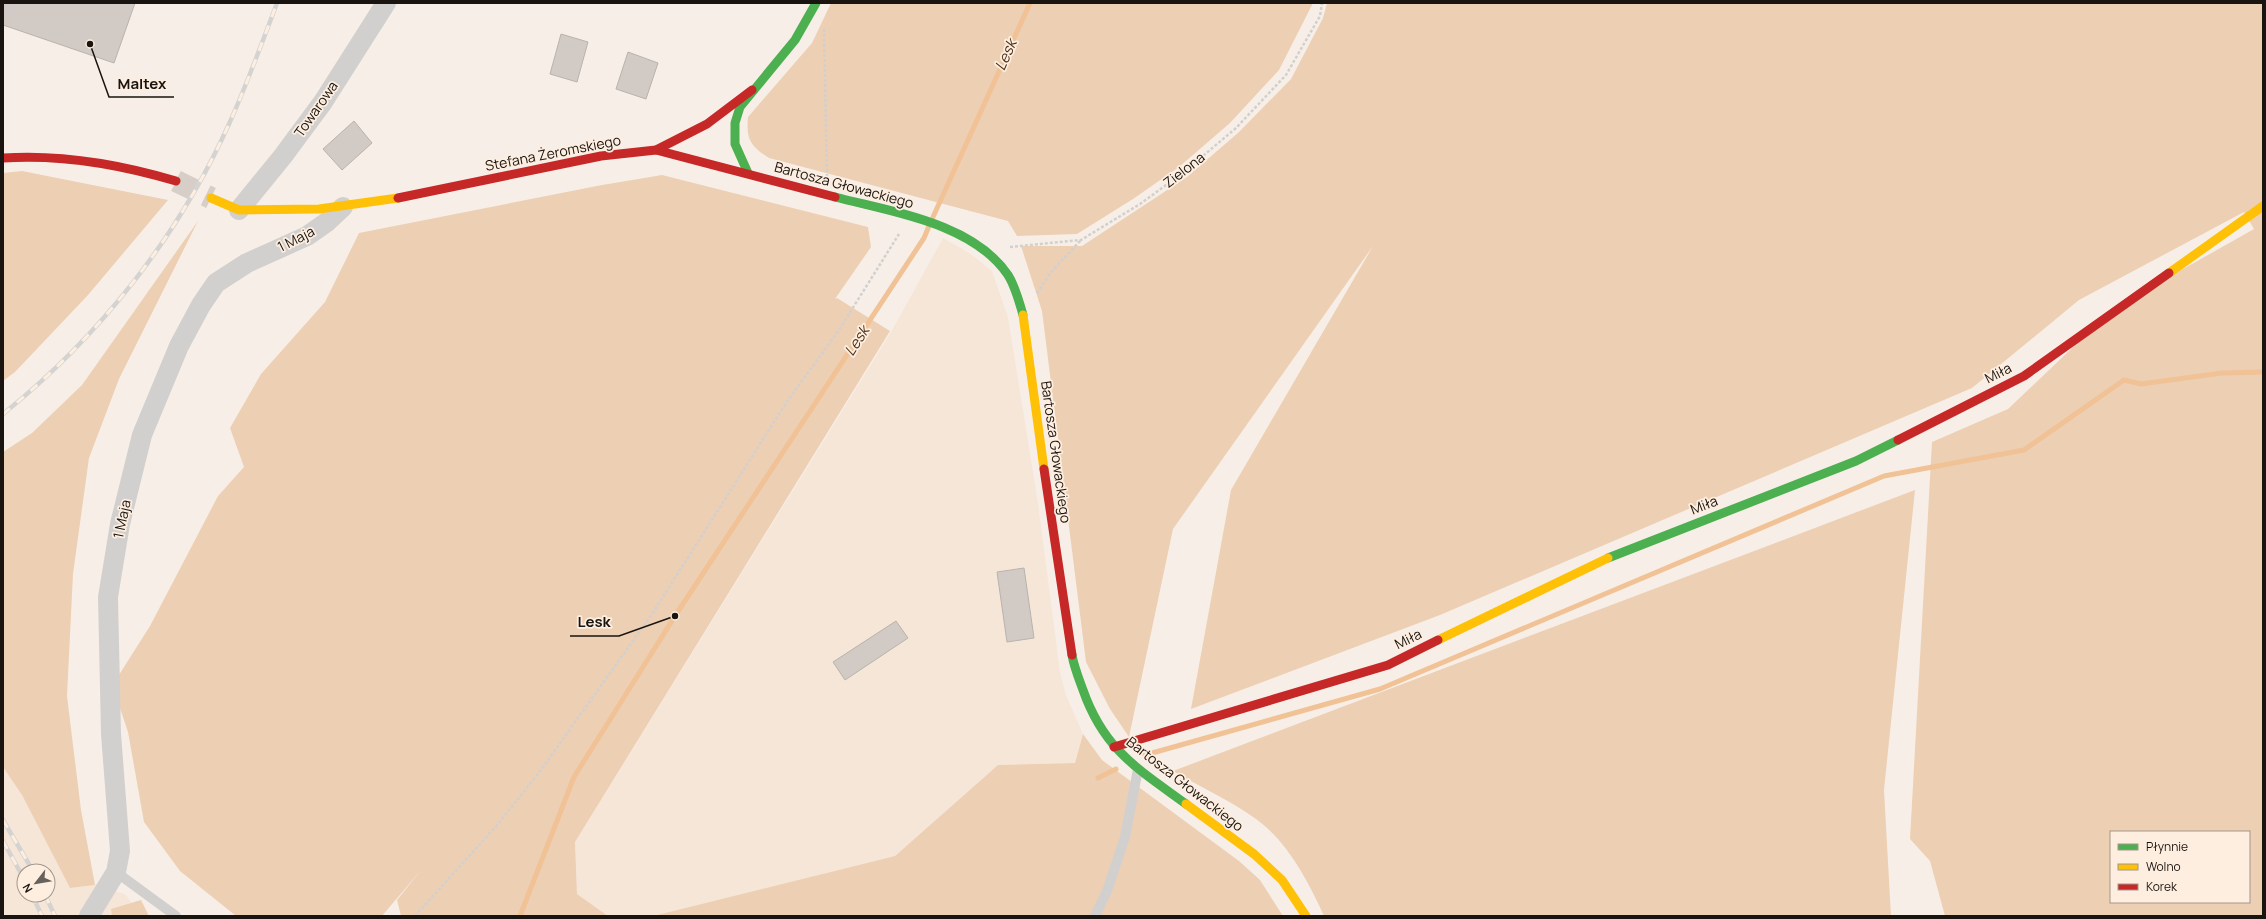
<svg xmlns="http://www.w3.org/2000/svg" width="2266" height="919" viewBox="0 0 2266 919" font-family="Manrope,sans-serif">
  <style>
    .built { fill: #f6e6d8; fill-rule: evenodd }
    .green { fill: #edcfb4; fill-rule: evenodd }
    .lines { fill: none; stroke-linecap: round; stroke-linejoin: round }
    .stream { stroke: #f1c296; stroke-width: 5 }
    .building { fill: #d2cbc5; stroke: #b9b3ad }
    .secondary-tunnel { stroke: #d6cec7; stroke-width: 22; stroke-dasharray: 22 11; stroke-linecap: butt }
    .path { stroke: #d2d0ce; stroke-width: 2.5; stroke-dasharray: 3 2; stroke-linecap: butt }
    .lane { stroke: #d2d0ce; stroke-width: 10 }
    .street { stroke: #d2d0ce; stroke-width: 20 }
    .fast { stroke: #4caf50; stroke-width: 9 }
    .slow { stroke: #ffc107; stroke-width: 9 }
    .jam { stroke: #c62828; stroke-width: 9 }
    .rail-casing { stroke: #d5d3d1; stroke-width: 4.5 }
    .rail { stroke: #feeee0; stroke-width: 3; stroke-dasharray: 9; stroke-linecap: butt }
    .labels { text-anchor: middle; stroke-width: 3.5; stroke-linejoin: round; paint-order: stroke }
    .street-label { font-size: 14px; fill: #19140f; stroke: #feeee0 }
    .water-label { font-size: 15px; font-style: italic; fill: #4c3218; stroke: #feeee0 }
    .leader { fill: none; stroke: #19140f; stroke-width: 1.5 }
    .callout-dot { fill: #19140f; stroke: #feeee0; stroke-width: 1.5 }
    .callout-label { font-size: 15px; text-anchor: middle; font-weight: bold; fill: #19140f; stroke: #feeee0; stroke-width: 3.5; stroke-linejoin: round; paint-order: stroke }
  </style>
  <rect width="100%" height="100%" fill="#f7efe7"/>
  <g class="built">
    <polygon points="943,238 971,254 992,271 1008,317 1038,503 1060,672 1066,695 1083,734 1075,763 998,765 895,856 653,916 608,916 577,894 575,842 891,332"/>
    <path d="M3,767L22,795L70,888L95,885L125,894L141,916H6L3,910ZM24,871H48V895H24Z"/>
  </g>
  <g class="green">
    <path d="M831,3H1313L1279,70L1230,123L1179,167L1133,199L1077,234L1017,236L1008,221L769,158C750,146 746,139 748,117L812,43Z"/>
    <path d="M1327,3H2263V916H1945L1930,861L1910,839L1932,442L2008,409L2114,308L2254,229L2244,212L2079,300L1972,388L1440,615L1191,709L1231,490L1373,246L1173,529L1129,737L1110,709L1086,662L1042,311L1021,246H1082L1187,177L1239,132L1291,79L1323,18ZM2111,832H2249V902H2111Z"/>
    <polygon points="22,171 168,200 88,295 15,372 3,381 3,173"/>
    <polygon points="662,175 868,227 871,247 835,299 837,298 890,331 575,842 577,894 608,916 401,916 397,900 421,870 382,916 236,916 180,871 144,822 128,732 119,705 117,678 150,626 218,496 244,467 230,428 261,374 325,302 359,233 602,185"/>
    <polygon points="198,221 119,379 89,458 73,574 67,696 81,810 95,885 70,888 22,795 3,767 3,452 32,433 82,385"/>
    <path d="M1915,490L1884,790L1891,916H1324C1308,881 1288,842 1256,819C1230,800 1200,787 1173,771Z"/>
    <polygon points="1083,734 1102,760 1239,861 1260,880 1283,916 653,916 895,856 998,765 1075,763"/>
    <polygon points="141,900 149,916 112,916 111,909"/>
  </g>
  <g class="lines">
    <g class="stream">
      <polyline points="933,217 1030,3"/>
      <polyline points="1145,755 1380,689 1884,476 2024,450 2124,380 2141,384 2222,373 2263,372"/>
      <polyline points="1098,778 1116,769"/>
      <polyline points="520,916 574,777 675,616 924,238 929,226"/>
    </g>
  </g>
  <g class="building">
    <polygon points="3,3 135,3 114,63 3,25"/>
    <polygon points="561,34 588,42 577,82 550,74"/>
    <polygon points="628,52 658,63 646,99 616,89"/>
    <polygon points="354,121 372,143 342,170 323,149"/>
    <polygon points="1024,568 1034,638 1007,642 997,572"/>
    <polygon points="896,621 908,638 845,680 833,662"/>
  </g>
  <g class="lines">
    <polyline class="secondary-tunnel" points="176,181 211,198"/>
    <g class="path">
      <polyline points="824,29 827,176"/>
      <polyline points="1010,247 1081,240 1140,204 1184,172 1236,128 1286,75 1320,16 1322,3"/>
      <polyline points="1037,293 1051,272 1081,240"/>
      <polyline points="415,916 498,824 541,770 652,614 788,400 839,330 899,234"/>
    </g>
    <g class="lane">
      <polyline points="116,872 176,916"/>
      <polyline points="1095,916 1107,891 1125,837 1138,769"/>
    </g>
    <g class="street">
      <polyline points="239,210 283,156 323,102 386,3"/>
      <polyline points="89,916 116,872 120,851 111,734 108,597 120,524 142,435 179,346 201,305 216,283 247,263 307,236 327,222 343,207"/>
    </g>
    <g class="fast">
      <polyline points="748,173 735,144 735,123 740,107 795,40 816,3"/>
      <path d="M835,197C892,212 973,223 1008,275C1015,286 1020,304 1023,315"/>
      <polyline points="1608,558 1856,461 1898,440"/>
      <path d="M1072,655C1074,667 1079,679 1083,690C1104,750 1138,769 1186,804"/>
    </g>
    <g class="slow">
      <polyline points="211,198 239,210 319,209 398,198"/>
      <polyline points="2169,273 2263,206"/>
      <polyline points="1023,315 1044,469"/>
      <polyline points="1438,640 1608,558"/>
      <polyline points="1186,804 1254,854 1282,880 1306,916"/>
    </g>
    <g class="jam">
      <polyline points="656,150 835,197"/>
      <path d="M3,158C63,154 119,164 176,181"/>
      <polyline points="398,198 601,156 656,150 707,124 752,90"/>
      <polyline points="1898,440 2024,376 2169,273"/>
      <polyline points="1044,469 1072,655"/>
      <polyline points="1114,747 1388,665 1438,640"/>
    </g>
    <g class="rail-casing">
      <g id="rail">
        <path d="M3,414C100,336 178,237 229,124C247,84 262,43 277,3"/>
        <polyline points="3,820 33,871"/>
        <polyline points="3,841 24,879"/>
        <polyline points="32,895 42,916"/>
        <polyline points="45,895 55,916"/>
      </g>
    </g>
    <use href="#rail" class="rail"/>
  </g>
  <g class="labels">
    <g class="street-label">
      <text transform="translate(316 109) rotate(-55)" y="5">Towarowa</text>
      <text transform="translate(553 153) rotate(-11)" y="5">Stefana Żeromskiego</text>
      <text transform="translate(1184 170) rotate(-38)" y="5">Zielona</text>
      <text transform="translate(844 185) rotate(15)" y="5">Bartosza Głowackiego</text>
      <text transform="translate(296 239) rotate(-27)" y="5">1 Maja</text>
      <text transform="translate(1998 373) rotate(-27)" y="5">Miła</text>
      <text transform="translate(1056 452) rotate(82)" y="5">Bartosza Głowackiego</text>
      <text transform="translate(1704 505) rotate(-21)" y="5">Miła</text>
      <text transform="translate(122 519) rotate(-78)" y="5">1 Maja</text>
      <text transform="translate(1408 639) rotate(-26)" y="5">Miła</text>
      <text transform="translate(1185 784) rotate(38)" y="5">Bartosza Głowackiego</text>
    </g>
    <g class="water-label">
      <text transform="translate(1006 55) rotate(-66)" y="5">Lesk</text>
      <text transform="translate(857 341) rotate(-57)" y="5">Lesk</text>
    </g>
  </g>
  <path class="leader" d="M90 44L109 97H174M675 616L619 636H570"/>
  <g class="callout-dot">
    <circle cx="90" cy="44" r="4"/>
    <circle cx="675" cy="616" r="4"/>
  </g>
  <g class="callout-label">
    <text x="142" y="89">Maltex</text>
    <text x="594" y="627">Lesk</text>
  </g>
  <rect width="2266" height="919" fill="none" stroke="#19140f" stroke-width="8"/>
  <rect x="2110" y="831" width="140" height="72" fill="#feeee0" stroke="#a2978c"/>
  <rect x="2118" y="844" width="20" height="6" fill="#4caf50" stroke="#a2978c"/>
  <text x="2146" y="851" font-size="12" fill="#19140f">Płynnie</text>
  <rect x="2118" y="864" width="20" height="6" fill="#ffc107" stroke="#a2978c"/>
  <text x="2146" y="871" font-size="12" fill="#19140f">Wolno</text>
  <rect x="2118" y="884" width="20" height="6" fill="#c62828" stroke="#a2978c"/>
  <text x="2146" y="891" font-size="12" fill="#19140f">Korek</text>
  <g transform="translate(36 883) rotate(239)"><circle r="19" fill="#feeee0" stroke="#a2978c"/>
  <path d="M0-3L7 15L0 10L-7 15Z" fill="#67615b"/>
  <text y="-6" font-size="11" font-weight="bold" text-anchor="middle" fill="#19140f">N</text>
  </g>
</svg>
